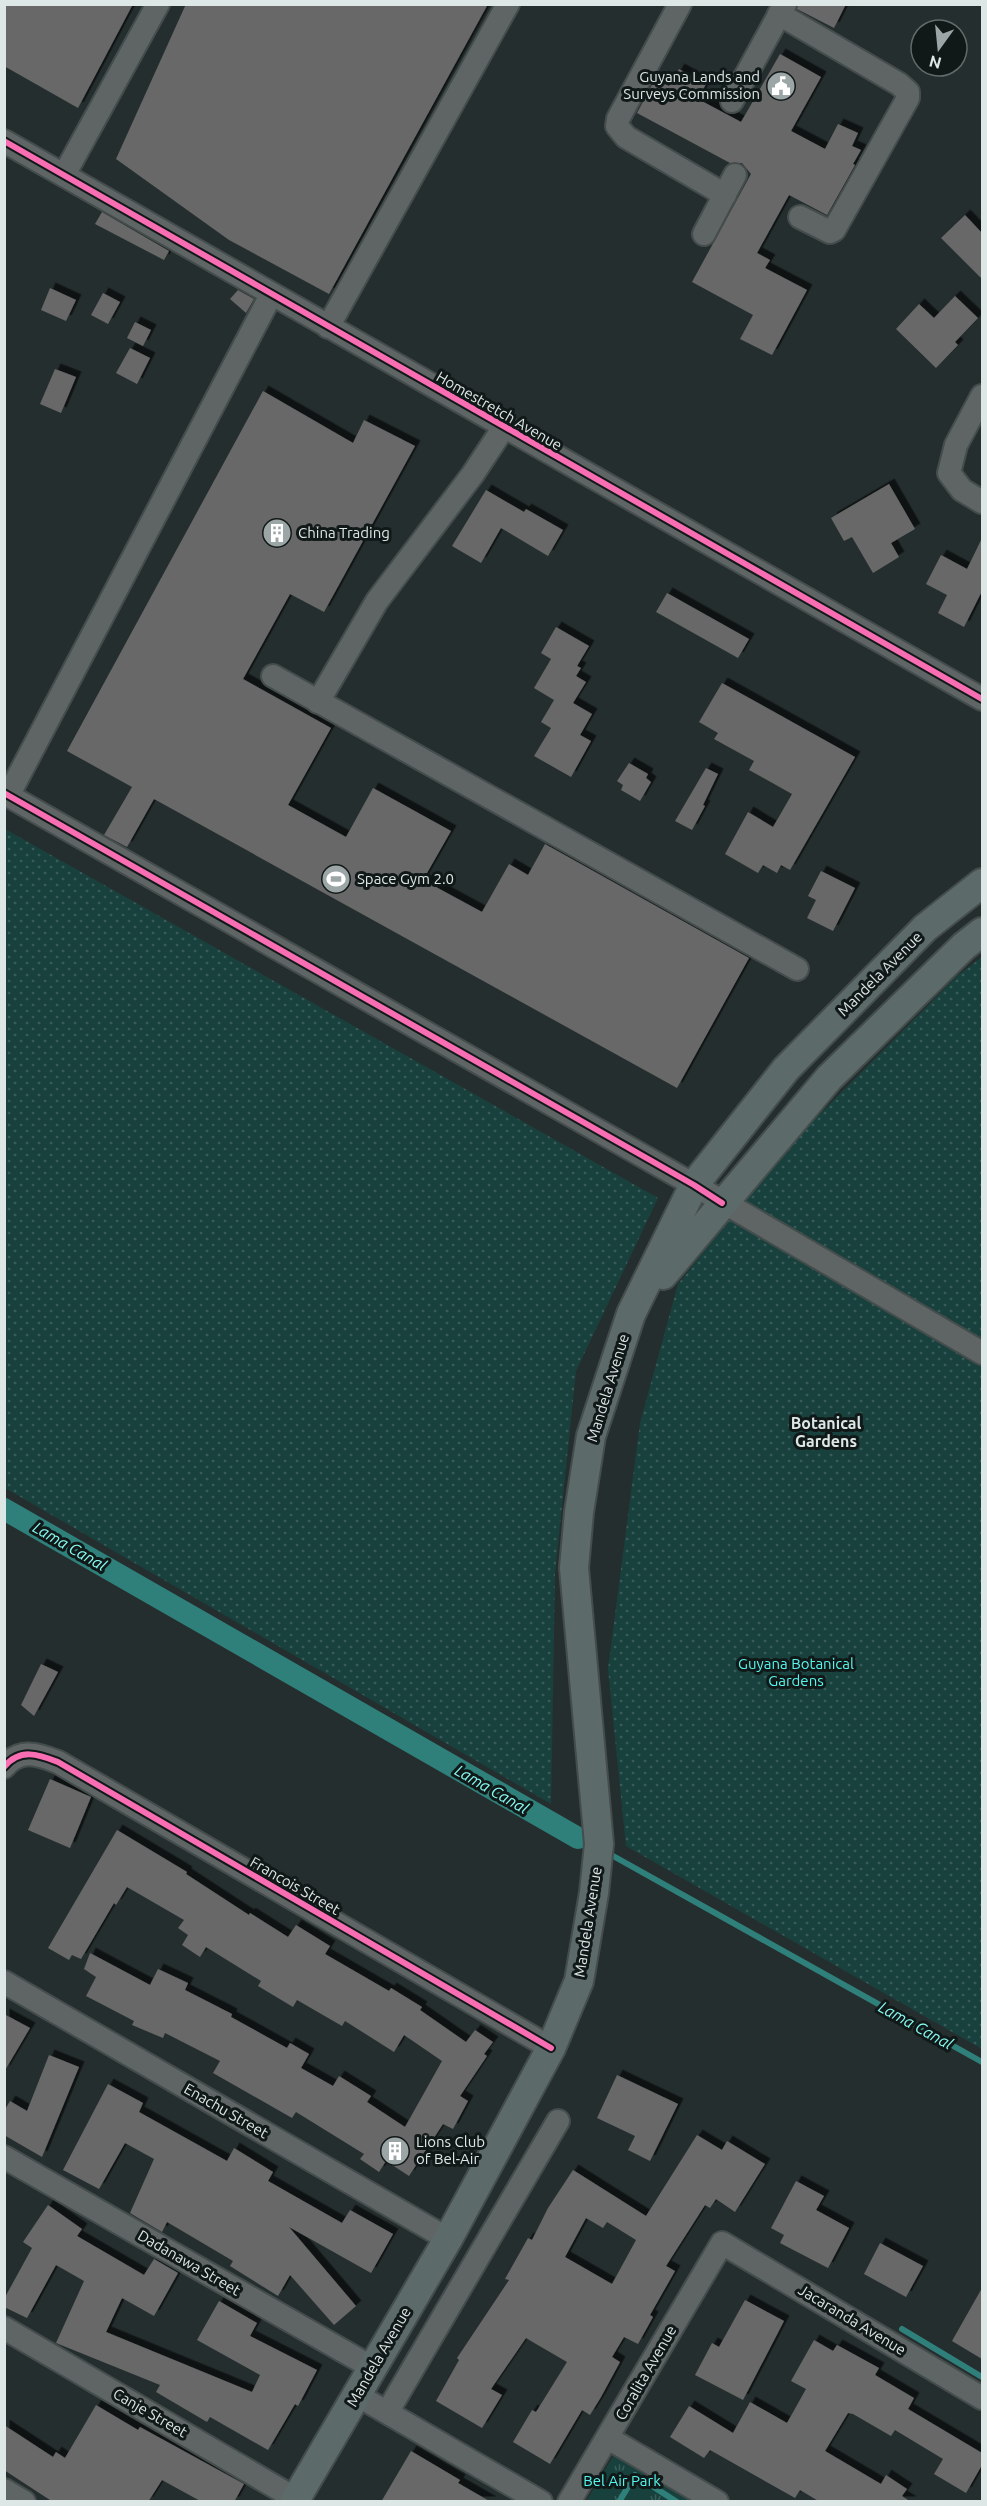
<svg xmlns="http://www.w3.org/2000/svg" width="987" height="2506" viewBox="0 0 987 2506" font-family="Ubuntu,sans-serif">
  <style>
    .grass { fill: url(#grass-dots) }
    .park { fill: url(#park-tufts) }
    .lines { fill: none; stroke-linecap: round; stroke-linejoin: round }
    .stream { stroke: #2f807b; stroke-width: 6 }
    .canal { stroke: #2f807b; stroke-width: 22 }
    .building { fill: #676867; fill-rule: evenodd; filter: url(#shadow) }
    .minor-casing { stroke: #444c4c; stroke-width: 26 }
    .major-casing { stroke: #444c4c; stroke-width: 32 }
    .minor { stroke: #5e6564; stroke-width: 22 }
    .major { stroke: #5d6a6a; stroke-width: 28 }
    .cycleway-casing { stroke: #111818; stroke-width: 10 }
    .cycleway { stroke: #f96db3; stroke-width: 6 }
    .labels { text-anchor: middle; stroke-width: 6; stroke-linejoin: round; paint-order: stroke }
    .poi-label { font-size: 15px; fill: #dde7e6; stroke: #111818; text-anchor: start }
    .street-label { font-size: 15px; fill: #dde7e6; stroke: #111818 }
    .park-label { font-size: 15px; fill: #55f8f0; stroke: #111818 }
    .neighbourhood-label { font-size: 16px; font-weight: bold; fill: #dde7e6; stroke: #111818 }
    .water-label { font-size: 16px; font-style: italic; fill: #87fbf4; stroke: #111818 }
  </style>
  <defs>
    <pattern id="grass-dots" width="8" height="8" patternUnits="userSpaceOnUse" patternTransform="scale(1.5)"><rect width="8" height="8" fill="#18413e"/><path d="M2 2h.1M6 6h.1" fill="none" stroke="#395c5a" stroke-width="1.8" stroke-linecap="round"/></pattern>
    <pattern id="park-tufts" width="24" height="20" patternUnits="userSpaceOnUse" patternTransform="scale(1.5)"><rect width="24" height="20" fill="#18413e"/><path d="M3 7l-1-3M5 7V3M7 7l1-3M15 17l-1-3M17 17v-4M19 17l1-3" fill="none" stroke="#395c5a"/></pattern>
    <filter id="shadow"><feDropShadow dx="5.5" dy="-5.5" stdDeviation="0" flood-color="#0009"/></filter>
  </defs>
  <rect width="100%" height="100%" fill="#252e2e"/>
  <g class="grass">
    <polygon points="5,829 658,1198 576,1371 555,1573 551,1804 5,1488"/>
    <polygon points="982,957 982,2049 626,1846 608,1669 640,1423 678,1284 791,1143 957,976"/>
  </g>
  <polygon class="park" points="615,2453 699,2502 586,2502"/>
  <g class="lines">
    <g class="stream">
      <polyline points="578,1838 591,1845"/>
      <polyline points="606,1852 982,2062"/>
      <polyline points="902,2329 982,2377"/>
      <polyline points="619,2502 635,2475 677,2502"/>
    </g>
    <polyline class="canal" points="4,1509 578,1838"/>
  </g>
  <g class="building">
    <polygon points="4,4 133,4 78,108 4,66"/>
    <polygon points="186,4 488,4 329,294 229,240 116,159"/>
    <polygon points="798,4 846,4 834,28 797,9"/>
    <polygon points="780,54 821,77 791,131 825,149 838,124 858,133 852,146 861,150 853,164 855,165 827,215 789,195 757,253 770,260 765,268 807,290 772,355 740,339 753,315 692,282 751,174 742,163 730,163 637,113 655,79 669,86 679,69 706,84 698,99 741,122"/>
    <polygon points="102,212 169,251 164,260 95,224"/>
    <polygon points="965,215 982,233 982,279 941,238"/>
    <polygon points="50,288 76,300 66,321 41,310"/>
    <polygon points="238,290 254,299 246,313 230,299"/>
    <polygon points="103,293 120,302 108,324 91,315"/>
    <polygon points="955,296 978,318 955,342 958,345 936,368 896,329 919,304 934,318"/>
    <polygon points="135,322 151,330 143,346 127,338"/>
    <polygon points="130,348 150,358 137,384 116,373"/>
    <polygon points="55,369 76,377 61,413 40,404"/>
    <polygon points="263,391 353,443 364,420 415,446 324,612 290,594 243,679 331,728 288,805 346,837 373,788 451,831 423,880 482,912 509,864 528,875 545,844 749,958 677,1088 154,799 127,847 104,835 132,787 67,751"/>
    <polygon points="889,484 915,529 891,543 899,557 873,573 852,537 844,541 831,518"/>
    <polygon points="486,490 524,512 526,509 563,530 548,556 501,528 481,563 452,546"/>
    <polygon points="982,538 982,591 964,627 938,613 947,595 926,584 941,555 967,569"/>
    <polygon points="667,593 749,639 738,658 656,612"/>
    <polygon points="556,627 589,646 577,666 581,668 576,676 586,682 573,703 592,714 580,735 591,741 571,777 534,756 551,728 541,722 554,700 534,688 551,659 541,653"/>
    <polygon points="722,683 855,757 790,870 781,865 777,873 763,865 758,873 725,854 748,812 773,827 792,794 749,770 754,761 714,739 718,733 699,722"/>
    <polygon points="629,763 648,774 646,778 651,782 640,801 621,790 623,785 617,781"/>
    <polygon points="706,768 718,774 703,805 705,806 692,830 675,821"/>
    <polygon points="821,871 855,888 833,931 807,918 816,900 808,896"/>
    <polygon points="41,1664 58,1672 34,1716 21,1705"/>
    <polygon points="50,1779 91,1797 70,1848 28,1830"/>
    <polygon points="117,1830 187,1872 186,1874 249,1915 250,1913 288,1937 296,1925 330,1946 325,1954 389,1991 391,1988 422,2007 420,2010 466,2042 475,2030 493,2042 484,2054 487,2056 460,2096 468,2101 453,2129 443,2124 409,2176 386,2161 379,2172 360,2159 364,2154 296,2112 292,2118 213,2073 220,2061 165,2033 163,2038 132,2025 134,2021 86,1996 96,1977 84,1969 90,1953 150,1985 158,1969 188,1983 185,1990 232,2014 231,2017 287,2048 290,2043 309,2054 301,2068 333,2086 339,2076 371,2096 367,2102 405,2127 442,2061 404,2035 394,2052 345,2021 342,2026 297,2000 293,2007 258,1986 261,1981 206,1947 200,1957 182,1945 188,1935 178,1928 184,1920 127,1887 116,1905 114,1903 81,1959 72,1955 69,1960 48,1948"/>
    <polygon points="4,2014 30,2028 4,2072"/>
    <polygon points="49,2055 79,2067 42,2157 4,2135 4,2111 10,2101 27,2111"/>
    <polygon points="617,2075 678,2104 650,2161 628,2150 635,2136 597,2118"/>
    <polygon points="108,2084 143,2103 139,2112 227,2161 234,2148 273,2172 268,2181 342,2223 350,2210 393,2234 371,2273 289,2227 356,2306 334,2325 290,2275 278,2296 230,2266 233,2261 167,2222 162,2232 130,2213 154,2159 125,2143 99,2189 63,2170"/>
    <path d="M697,2135L722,2150L727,2141L765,2164L735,2212L716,2199L710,2208L705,2205L666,2266L675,2271L650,2315L653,2317L638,2344L624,2337L612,2357L620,2362L601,2397L590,2415L582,2410L550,2464L513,2442L532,2410L536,2412L567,2362L536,2344L526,2338L491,2389L502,2395L482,2428L436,2401L459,2360L457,2358L509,2280L505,2279L528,2238L532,2240L548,2208L573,2170L646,2216ZM586,2218L603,2228L607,2222L636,2240L612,2284L565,2257Z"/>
    <polygon points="796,2181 824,2196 816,2210 849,2228 828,2268 780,2243 784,2235 771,2228"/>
    <polygon points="48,2205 82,2229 77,2236 144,2275 154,2259 178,2273 154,2316 122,2298 106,2332 252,2392 260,2375 197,2340 219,2301 257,2323 250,2336 317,2370 298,2406 295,2404 268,2450 210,2417 207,2422 156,2392 160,2385 56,2343 84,2281 56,2265 27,2318 4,2307 4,2299 32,2248 23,2242"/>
    <polygon points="880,2243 923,2266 906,2297 864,2274"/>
    <polygon points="982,2288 982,2359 952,2341"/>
    <polygon points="745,2300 784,2321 743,2400 695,2375 712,2343 719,2347"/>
    <polygon points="814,2340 833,2351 837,2345 879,2368 875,2375 914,2398 908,2409 982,2453 982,2465 966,2493 934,2474 943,2459 895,2430 891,2436 853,2414 848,2413 825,2451 881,2484 886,2475 907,2489 902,2496 911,2502 820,2502 800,2490 795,2498 710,2450 704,2458 670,2437 689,2406 733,2433 750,2402 787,2423 806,2389 791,2381"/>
    <polygon points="96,2405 138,2430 140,2427 244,2484 234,2502 202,2502 162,2480 148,2502 53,2502 4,2470 4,2425 53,2457 56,2452 65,2458"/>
    <polygon points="411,2451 460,2480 458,2483 491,2502 381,2502"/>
  </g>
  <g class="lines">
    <g class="minor-casing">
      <g id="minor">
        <polyline points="680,4 618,119 617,126 626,137 725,195"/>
        <polyline points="779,14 899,84 908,92 908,98 834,230 830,232 800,217"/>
        <polyline points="732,101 785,4"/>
        <polyline points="4,141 982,699"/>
        <polyline points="64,175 158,4"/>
        <polyline points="704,234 735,175"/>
        <polyline points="328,327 508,4"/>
        <polyline points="982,396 956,445 949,473 962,490 982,502"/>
        <polyline points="273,676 797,969"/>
        <polyline points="318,702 377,601 473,474 504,427"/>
        <polyline points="4,793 694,1185 982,1353"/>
        <polyline points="8,796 271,295"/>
        <path d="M4,1767C20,1748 38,1754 58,1762L551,2048"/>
        <polyline points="4,1982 448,2239"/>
        <polyline points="4,2157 373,2368"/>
        <polyline points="4,2328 296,2499"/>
        <polyline points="357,2395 541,2502"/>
        <polyline points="388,2411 558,2121"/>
        <polyline points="608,2438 717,2502"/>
        <polyline points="4,2490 24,2502"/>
        <polyline points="569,2502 722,2243 982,2398"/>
      </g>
    </g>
    <g class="major-casing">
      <g id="major">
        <polyline points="663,1275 829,1078 964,946 982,932"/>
        <polyline points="294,2502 448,2239 551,2048 579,1981 594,1893 599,1844 574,1568 579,1512 591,1436 631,1314 694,1185 786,1069 925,928 982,883"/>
      </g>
    </g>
    <use href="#minor" class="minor"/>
    <use href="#major" class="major"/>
    <g class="cycleway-casing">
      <g id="cycleway">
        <polyline points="4,141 982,699"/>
        <polyline points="4,793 694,1185 722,1203"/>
        <path d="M4,1767C20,1748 38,1754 58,1762L551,2048"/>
      </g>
    </g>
    <use href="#cycleway" class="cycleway"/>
  </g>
  <defs>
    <g id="civic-disc" transform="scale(1.5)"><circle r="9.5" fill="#9da6a6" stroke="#111818"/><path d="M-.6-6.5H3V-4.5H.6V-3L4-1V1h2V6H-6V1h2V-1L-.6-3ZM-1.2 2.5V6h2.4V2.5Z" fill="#fff"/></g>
    <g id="building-disc" transform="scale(1.5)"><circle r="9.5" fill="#9da6a6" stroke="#111818"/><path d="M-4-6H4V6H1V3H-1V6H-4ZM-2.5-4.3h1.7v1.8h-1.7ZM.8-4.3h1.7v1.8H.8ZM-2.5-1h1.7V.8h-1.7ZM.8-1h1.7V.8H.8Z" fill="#fff"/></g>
    <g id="stadium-disc" transform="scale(1.5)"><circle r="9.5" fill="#9da6a6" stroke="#111818"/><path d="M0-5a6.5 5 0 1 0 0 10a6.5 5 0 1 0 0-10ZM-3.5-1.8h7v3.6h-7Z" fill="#fff"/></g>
  </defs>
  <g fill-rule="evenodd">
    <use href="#civic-disc" x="781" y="86"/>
    <use href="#building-disc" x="277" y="533"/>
    <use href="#stadium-disc" x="336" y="879"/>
    <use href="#building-disc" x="395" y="2151"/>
  </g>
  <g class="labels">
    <g class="poi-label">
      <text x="760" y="82" text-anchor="end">Guyana Lands and<tspan x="760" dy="17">Surveys Commission</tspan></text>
      <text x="298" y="538">China Trading</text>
      <text x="357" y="884">Space Gym 2.0</text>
      <text x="416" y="2147">Lions Club<tspan x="416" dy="17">of Bel-Air</tspan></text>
    </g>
    <g class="street-label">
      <text transform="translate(499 411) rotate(30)" y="5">Homestretch Avenue</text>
      <text transform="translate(880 974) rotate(-45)" y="5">Mandela Avenue</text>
      <text transform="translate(608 1388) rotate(-73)" y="5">Mandela Avenue</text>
      <text transform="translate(295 1886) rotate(30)" y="5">Francois Street</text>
      <text transform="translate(588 1922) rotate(-81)" y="5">Mandela Avenue</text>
      <text transform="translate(226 2111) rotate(30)" y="5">Enachu Street</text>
      <text transform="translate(189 2263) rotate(30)" y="5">Dadanawa Street</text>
      <text transform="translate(852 2320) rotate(31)" y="5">Jacaranda Avenue</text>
      <text transform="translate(379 2357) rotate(-60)" y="5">Mandela Avenue</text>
      <text transform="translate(646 2373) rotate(-60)" y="5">Coralita Avenue</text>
      <text transform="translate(150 2413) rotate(30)" y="5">Canje Street</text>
    </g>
    <g class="park-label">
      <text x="796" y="1669">Guyana Botanical<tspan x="796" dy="17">Gardens</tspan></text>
      <text x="622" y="2486">Bel Air Park</text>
    </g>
    <g class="neighbourhood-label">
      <text x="826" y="1429">Botanical<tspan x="826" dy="18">Gardens</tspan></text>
    </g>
    <g class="water-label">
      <text transform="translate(70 1546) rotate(30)" y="6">Lama Canal</text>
      <text transform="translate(492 1789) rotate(30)" y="6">Lama Canal</text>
      <text transform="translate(916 2025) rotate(29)" y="6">Lama Canal</text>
    </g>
  </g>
  <rect width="987" height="2506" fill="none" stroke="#dde7e6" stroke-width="12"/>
  <g transform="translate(939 48) rotate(195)"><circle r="28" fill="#111818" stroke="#636b6a" stroke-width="1.5"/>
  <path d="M0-4.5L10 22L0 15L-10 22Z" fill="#9da6a6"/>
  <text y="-9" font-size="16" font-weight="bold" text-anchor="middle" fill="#dde7e6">N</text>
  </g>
</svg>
